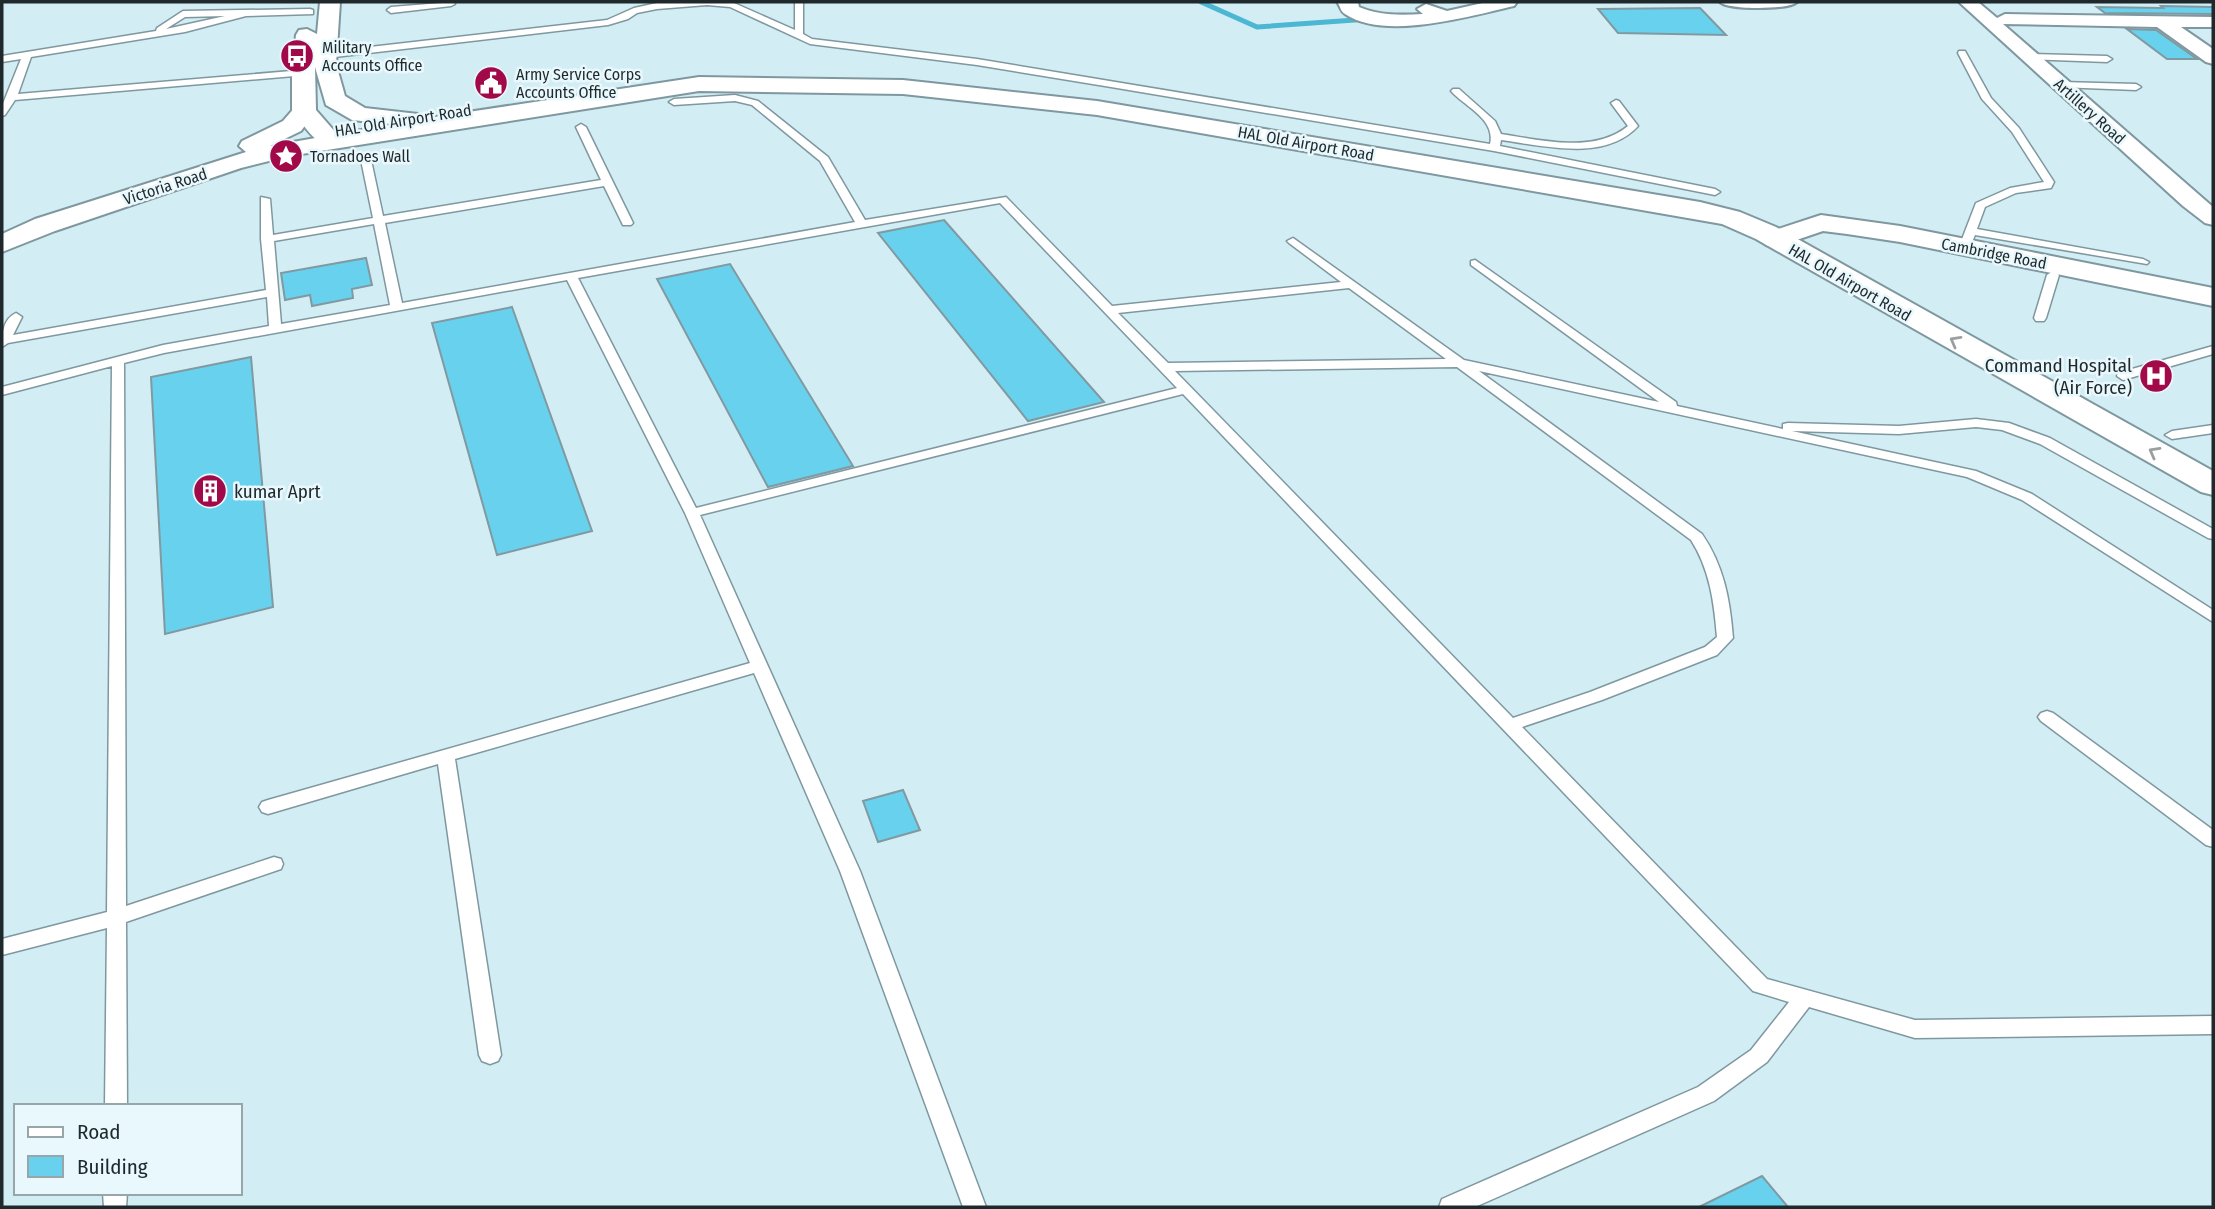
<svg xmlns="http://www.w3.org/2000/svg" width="2215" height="1209" viewBox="0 0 2215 1209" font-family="'Fira Sans Condensed',sans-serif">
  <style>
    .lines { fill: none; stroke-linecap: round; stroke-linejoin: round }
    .stream { stroke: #4bb7d3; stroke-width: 5 }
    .building { fill: #68d2ee; stroke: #8199a0; stroke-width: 2 }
    .service-casing { stroke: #7f989f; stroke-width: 3 }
    .minor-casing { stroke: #7f989f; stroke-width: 4 }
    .tertiary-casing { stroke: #7f989f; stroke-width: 4 }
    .secondary-casing { stroke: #7f989f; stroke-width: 4 }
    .primary-casing { stroke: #7f989f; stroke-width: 4 }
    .service { fill: #fff; fill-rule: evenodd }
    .minor { fill: #fff; fill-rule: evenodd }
    .tertiary { fill: #fff; fill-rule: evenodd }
    .secondary { fill: #fff; fill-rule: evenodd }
    .primary { fill: #fff; fill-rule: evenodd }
    .oneway { stroke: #9a9fa0 }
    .labels { text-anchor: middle; stroke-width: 5; stroke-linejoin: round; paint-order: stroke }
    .far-poi-label { font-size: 16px; fill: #1f292c; stroke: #e9f8fd; text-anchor: start }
    .far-street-label { font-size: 16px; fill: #1f292c; stroke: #e9f8fd }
    .poi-label { font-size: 19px; fill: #1f292c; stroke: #e9f8fd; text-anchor: end }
  </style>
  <rect width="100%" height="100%" fill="#d3edf5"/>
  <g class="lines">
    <polyline class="stream" points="1201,2 1257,27 1369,19"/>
  </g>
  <g class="building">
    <polygon points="2161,6 2213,7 2213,14 2105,13 2097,7 2163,8"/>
    <polygon points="1700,8 1726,35 1618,33 1598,9"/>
    <polygon points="2127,29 2156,30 2197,59 2167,59"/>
    <polygon points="944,220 1104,402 1028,421 878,233"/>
    <polygon points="366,258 372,285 352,289 353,298 312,306 310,295 285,300 281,273"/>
    <polygon points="730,264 853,466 768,487 657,279"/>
    <polygon points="512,307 592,531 497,555 432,323"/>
    <polygon points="251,357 273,607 165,634 151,377"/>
    <polygon points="903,790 920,830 878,842 863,801"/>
    <polygon points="1762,1176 1788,1207 1699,1207"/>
  </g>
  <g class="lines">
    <g class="service-casing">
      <g id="service">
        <polygon points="454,2 455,4 451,6 391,13 387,10 391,7"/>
        <path d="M686,2L734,3L795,30V2H803V34L812,39L977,59L1490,144C1496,119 1465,107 1451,91L1453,89H1459L1495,121L1501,134C1541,140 1594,154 1628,126L1611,103L1616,100L1619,101L1638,126C1605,162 1544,146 1501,140L1500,146L1715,189L1720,192L1715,195L1494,151L1111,87L977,65L810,44L730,7L707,5L657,9L637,13L628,19L608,25L326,58L322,55L326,52L607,20L634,8L657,3Z"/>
        <path d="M310,9L313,10V14L246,16L185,32L31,57L18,94L303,70L308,73L306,75L15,100L5,115L2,116V106L21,59L2,62V56L156,31L157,28L183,11ZM225,16L166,29L185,17Z"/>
        <polygon points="1959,51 1965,51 1991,98 2019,128 2054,182 2051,188 2016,193 1985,207 1977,229 2143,259 2149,262 2147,264 1975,235 1969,249 1961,249 1959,247 1976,203 2010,188 2044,182 2012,132 1982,99 1958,53"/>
        <polygon points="2030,54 2107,56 2112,59 2107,62 2027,59 2026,57"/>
        <polygon points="2061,82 2136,84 2141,87 2136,90 2058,87 2056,85"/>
        <path d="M735,95L758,101L828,157L865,220L1006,197L1112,306L1341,282L1289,243L1287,241L1293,238L1464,360L1659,402L1471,265V261L1475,260L1676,402L1677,406L1783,429V424L1788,423L1899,426L1976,419L2009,423L2050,438L2213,529V539L2208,538L2040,444L2002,430L1976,427L1899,434L1792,431L1976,471L2032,494L2213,610V622L2022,500L1967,477L1479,371L1702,534C1724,566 1730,600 1733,638L1717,655L1602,700L1522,727L1767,979L1915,1020L2213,1016V1034L1915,1038L1809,1007L1767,1062L1714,1101L1475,1207H1439L1442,1199L1698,1087L1751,1050L1789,1002L1753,991L1183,394L700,515L860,871L986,1207H963L840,871L754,673L455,759L501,1055L498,1061L490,1064L482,1061L479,1055L438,764L268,814L262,812L259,807L262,802L268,800L750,663L685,513L567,280L164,353L124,363L126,906L274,857L281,859L283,864L281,869L126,922L127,1106H105L107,928L2,955V939L107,912L112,366L2,395V387L163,345L269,326L267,297L8,343L2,347C2,334 3,319 16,313L22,317L13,335L266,290L261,239V197L270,199L273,235L373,218L361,160L366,157L371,160L383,216L601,180L576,127L581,124L586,127L633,223L631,225H623L604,186L385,223L402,303L855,222L820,161L752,105L735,101L674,105L669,102L674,99ZM1000,203L1177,388L696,508L578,278ZM374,224L390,305L281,324L274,241ZM1349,288L1446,359L1168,363L1118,313ZM1457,367L1691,540C1710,570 1714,602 1717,637L1705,647L1590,692L1513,718L1175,371Z"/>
        <polygon points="2053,271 2059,275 2046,318 2044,321 2036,321 2034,318 2047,275"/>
        <polygon points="2213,346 2213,354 2123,380 2117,376 2118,373"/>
        <polygon points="2213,425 2213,433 2172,439 2165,435 2172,431"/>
        <polygon points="2047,711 2053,713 2213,830 2213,847 2206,845 2041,721 2038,717 2041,713"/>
        <polygon points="103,1193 127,1193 126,1207 104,1207"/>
      </g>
    </g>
    <g class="minor-casing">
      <g id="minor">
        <path d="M1337,2H1358L1359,7C1380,16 1401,15 1423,14L1417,9L1426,4L1447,11L1487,2H1517L1514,6C1471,16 1385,41 1345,14C1340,11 1341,7 1337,2Z"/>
        <path d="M1720,2H1797C1789,10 1728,10 1720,2Z"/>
        <polygon points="1959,2 1978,2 1997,18 2005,14 2213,17 2213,27 2181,27 2213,49 2213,64 2206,62 2157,27 2003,24 2213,207 2213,225 2205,223 2183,206"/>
      </g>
    </g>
    <g class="tertiary-casing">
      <polygon id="tertiary" points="1821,215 1900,226 2213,288 2213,306 1900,242 1847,234 1823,231 1776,247 1766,245 1762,239 1766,233"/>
    </g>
    <g class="secondary-casing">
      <path id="secondary" d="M320,2H340L336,64L345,96L365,108L418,114L422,119L418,124L410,126L352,120L326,105L315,67L316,110L343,141L340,146C319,151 308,130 296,116L292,111V73L296,35L299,30L307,29L317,34Z"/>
    </g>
    <g class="primary-casing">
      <polygon id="primary" points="699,77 903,80 1097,101 1700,202 1740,212 1776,227 2213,471 2213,495 2201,492 1756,239 1722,224 1097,115 903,94 699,91 289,156 241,168 55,231 2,252 2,234 35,219 246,152 239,146 242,141 283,121 296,106 312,106 316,111 301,131 270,146 435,117"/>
    </g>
    <use href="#service" class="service"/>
    <use href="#minor" class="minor"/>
    <use href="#tertiary" class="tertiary"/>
    <use href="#secondary" class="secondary"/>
    <use href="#primary" class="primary"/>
  </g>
  <defs><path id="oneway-chevron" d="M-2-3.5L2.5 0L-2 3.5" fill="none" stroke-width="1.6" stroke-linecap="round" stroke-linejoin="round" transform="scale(1.75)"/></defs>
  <g class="oneway">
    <use href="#oneway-chevron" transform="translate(1955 341) rotate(-151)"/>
    <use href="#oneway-chevron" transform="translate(2154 452) rotate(-151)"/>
  </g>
  <defs>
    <g id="bus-disc" transform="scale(1.75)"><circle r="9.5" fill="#a20949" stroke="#e9f8fd"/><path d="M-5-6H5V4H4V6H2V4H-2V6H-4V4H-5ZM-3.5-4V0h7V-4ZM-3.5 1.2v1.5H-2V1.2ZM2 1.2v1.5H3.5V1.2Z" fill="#fff"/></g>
    <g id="civic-disc" transform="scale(1.75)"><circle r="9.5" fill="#a20949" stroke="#e9f8fd"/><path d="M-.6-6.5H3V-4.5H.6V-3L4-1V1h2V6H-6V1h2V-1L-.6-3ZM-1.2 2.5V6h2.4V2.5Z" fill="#fff"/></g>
    <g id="sight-disc" transform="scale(1.75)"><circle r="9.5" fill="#a20949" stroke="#e9f8fd"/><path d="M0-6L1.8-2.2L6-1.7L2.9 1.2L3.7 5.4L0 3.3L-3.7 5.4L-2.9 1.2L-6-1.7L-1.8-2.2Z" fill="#fff"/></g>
    <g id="hospital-disc" transform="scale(1.75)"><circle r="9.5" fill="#a20949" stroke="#e9f8fd"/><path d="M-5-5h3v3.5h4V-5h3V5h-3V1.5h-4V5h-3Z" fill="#fff"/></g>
    <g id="building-disc" transform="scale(1.75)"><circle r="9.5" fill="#a20949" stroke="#e9f8fd"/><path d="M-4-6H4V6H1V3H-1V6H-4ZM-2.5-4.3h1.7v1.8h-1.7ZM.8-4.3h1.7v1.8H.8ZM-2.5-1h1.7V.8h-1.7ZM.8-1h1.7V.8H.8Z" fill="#fff"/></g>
  </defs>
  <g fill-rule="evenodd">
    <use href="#bus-disc" x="297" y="56"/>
    <use href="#civic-disc" x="491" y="83"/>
    <use href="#sight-disc" x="286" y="156"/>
    <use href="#hospital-disc" x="2156" y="376"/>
    <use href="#building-disc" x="210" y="491"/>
  </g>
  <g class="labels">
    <g class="far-poi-label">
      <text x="322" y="53">Military<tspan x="322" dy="18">Accounts Office</tspan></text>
      <text x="516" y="80">Army Service Corps<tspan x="516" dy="18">Accounts Office</tspan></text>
      <text x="310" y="162">Tornadoes Wall</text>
    </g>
    <g class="far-street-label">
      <text transform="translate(2090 111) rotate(42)" y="6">Artillery Road</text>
      <text transform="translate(403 120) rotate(-9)" y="6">HAL Old Airport Road</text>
      <text transform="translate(1306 143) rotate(10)" y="6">HAL Old Airport Road</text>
      <text transform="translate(165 186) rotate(-18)" y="6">Victoria Road</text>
      <text transform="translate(1994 253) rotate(11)" y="6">Cambridge Road</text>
      <text transform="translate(1850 282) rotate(30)" y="6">HAL Old Airport Road</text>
    </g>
    <g class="poi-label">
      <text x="2132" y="372">Command Hospital<tspan x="2132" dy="22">(Air Force)</tspan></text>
      <text x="234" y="498" text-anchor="start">kumar Aprt</text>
    </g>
  </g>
  <rect width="2215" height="1209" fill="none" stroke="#1f292c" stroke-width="7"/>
  <rect x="14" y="1104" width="228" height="91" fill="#e9f8fd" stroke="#98a5a9" stroke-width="2"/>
  <rect x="28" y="1127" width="35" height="10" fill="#ffffff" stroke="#98a5a9" stroke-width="2"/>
  <text x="77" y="1139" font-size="21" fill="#1f292c">Road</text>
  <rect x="28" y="1156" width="35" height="21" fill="#68d2ee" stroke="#98a5a9" stroke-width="2"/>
  <text x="77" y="1174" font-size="21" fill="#1f292c">Building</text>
</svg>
